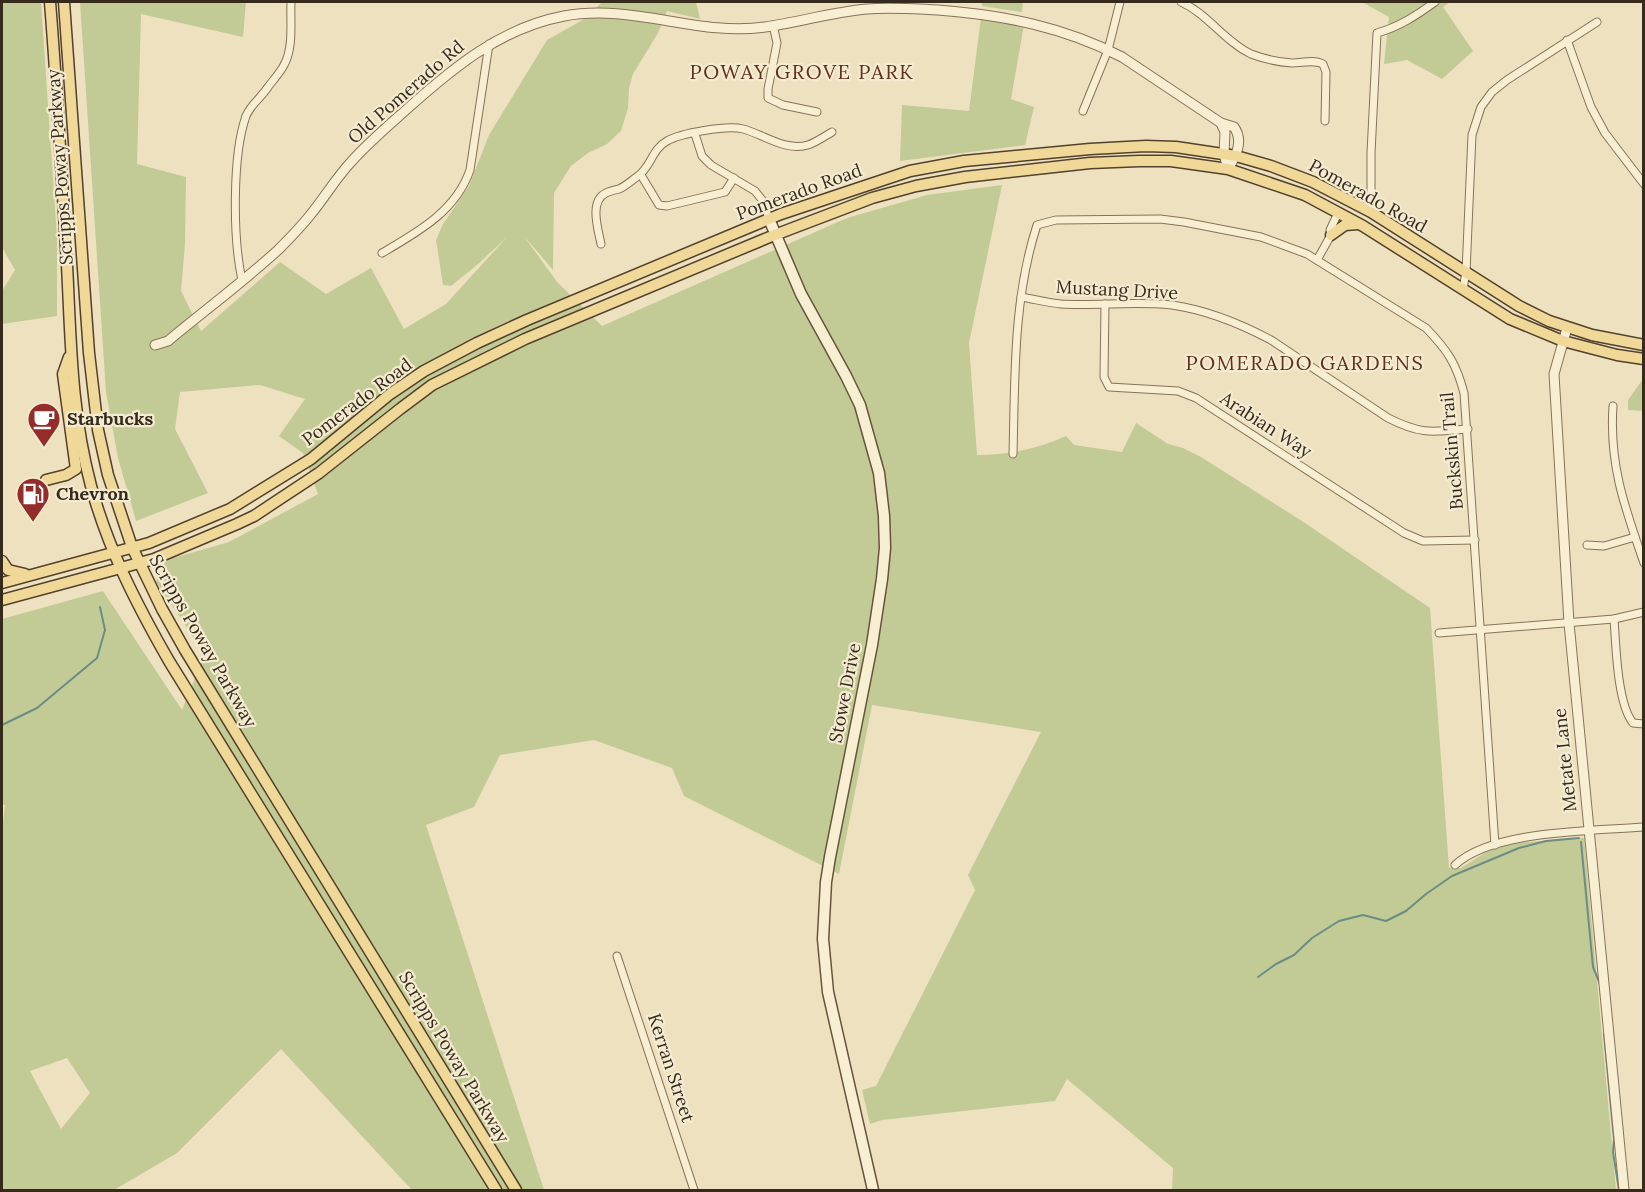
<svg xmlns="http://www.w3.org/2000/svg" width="1645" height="1192" viewBox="0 0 1645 1192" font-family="Lora,serif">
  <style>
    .green { fill: #c2cb95; fill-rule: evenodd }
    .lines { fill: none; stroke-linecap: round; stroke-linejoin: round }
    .stream { stroke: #6b8d86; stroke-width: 2 }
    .minor-casing { stroke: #867259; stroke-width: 9 }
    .tertiary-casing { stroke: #867259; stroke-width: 11 }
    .secondary-casing { stroke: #67543c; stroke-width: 13 }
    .primary-casing { stroke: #53402d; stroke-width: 13 }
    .minor { stroke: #f8efd3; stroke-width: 7 }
    .tertiary { stroke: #f8efd3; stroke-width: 9 }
    .secondary { stroke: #f8efd3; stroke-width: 10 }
    .primary { stroke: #f0d898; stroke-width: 10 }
    .labels { text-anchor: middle; stroke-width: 4.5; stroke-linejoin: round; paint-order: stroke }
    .street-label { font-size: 18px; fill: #362a1d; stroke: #f5ebd0 }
    .poi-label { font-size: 18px; font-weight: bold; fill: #362a1d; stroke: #f5ebd0; text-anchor: start }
    .neighbourhood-label { font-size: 20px; letter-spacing: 1.5px; fill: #622e1d; stroke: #f5ebd0 }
  </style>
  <rect width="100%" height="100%" fill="#ede1c0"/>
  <g class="green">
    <polygon points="2,2 41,2 57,238 57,316 2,324 2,291 15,270 2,247"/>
    <path d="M80,2H246L243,37L141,14L137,164L186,177L185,244L181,291L201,331L280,262L326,294L371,268L404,329L446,304L507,237L477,265L451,286L443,285L436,240L443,224L469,186L489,135L547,40L588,17L602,2H696L700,19L667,11L658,33L633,74L629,88L628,108L621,131L607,144L588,153L571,166L554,193L553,270L524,236L557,282L602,326L847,218L927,195L1002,185L969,343L977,455C1009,455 1037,449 1066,436L1074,445L1122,452L1136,423L1168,444L1183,448L1201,457L1302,521L1430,608L1449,868H1461L1486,852L1512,843L1584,838L1616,1190H1172L1173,1168L1067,1079L1055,1101L882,1120L870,1124L862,1090L876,1086L975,890L968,875L1041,732L872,705L839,874L684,796L672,768L594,740L500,755L474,807L426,825L544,1190H412L281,1049L177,1153L114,1190H2V831L5,805L2,804V619L103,591L182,710L205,654L156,582L166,560L229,542L318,494L303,453L279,436L305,399L260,385L180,392L175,429L208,493L136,521L118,458L106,392ZM67,1058L90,1093L61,1129L30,1071Z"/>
    <polygon points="982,2 1023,2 1022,12 982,6"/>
    <polygon points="1362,2 1450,2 1443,7 1473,51 1442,79 1407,60 1384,64 1389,17"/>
    <polygon points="981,18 1024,25 1011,99 1034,107 1025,145 900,161 902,105 969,111"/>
    <polygon points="1643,379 1643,411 1628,410 1628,400"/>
  </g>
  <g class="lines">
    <g class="stream">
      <polyline points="2,725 37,708 97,658 105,630 100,607"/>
      <polyline points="1581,842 1593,967 1600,984"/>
      <polyline points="1258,977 1276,964 1294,955 1312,938 1339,921 1363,915 1386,921 1406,911 1426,894 1452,876 1519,848 1546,841 1579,838"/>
      <polyline points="1604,1034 1614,1139 1613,1152 1619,1190"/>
    </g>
    <g class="minor-casing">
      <g id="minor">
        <path d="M1181,2C1208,14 1224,41 1251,54C1264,59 1278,62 1292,63C1303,63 1313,59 1323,64L1326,72L1325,121"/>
        <polyline points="773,25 777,43 768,89 768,98 783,105 817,112"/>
        <polyline points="1567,40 1591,107 1605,133 1644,184"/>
        <polyline points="1083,111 1108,50 1120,2"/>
        <polyline points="695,134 702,156 711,165 755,191 763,201 769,219"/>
        <polyline points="641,175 659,205 667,206 725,192 734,178"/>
        <path d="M1371,212V153L1377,33C1399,27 1417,15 1435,2"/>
        <path d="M601,244C598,229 589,201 606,193C610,191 615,190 619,189C626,186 632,180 638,176C651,167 652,149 667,141C681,133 727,125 743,129C763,134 786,152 808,145C817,142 825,136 832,132"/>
        <path d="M382,253C418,232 456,211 470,170L489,44"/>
        <polyline points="1317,260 1331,235 1330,230 1338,213"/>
        <path d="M242,280C233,239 232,156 246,116C251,104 261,98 268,87C273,80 280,73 284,65C294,47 290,21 291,2"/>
        <polyline points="1463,289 1466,272 1472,135 1481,107 1492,92 1507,80 1597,22"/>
        <path d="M1021,297C1034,299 1048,303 1061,304C1098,306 1135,301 1172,305C1207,310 1239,323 1271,340L1388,418C1422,435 1432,432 1468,429"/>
        <polyline points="1105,304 1104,377 1109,387 1178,391 1196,398 1404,533 1423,541 1475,540"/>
        <path d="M1613,406C1609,465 1625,508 1644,563"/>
        <path d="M1013,454C1015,377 1013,299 1037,225L1056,220L1160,219L1184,222L1261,237L1307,254L1426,328C1448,351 1456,363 1464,393L1495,845"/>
        <polyline points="1587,545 1604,546 1635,537"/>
        <path d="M1614,619C1616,645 1617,703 1633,723L1644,724"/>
        <polyline points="1439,633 1614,619 1644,612"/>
        <path d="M1455,865C1492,830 1593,831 1644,827"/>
        <polyline points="617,956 694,1190"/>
      </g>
    </g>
    <g class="tertiary-casing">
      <g id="tertiary">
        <polyline points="1221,123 1225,132 1224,154 1228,169"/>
        <polyline points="1567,328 1554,374 1569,623 1624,1190"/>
        <path d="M155,345L168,341C204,311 243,282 278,250C289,239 301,227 311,214C325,197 336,178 351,162C368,143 388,126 407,109C454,67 501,28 564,16C633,3 698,37 765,27C799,22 833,12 867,9C891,7 915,9 938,10C1004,15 1064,27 1122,57L1221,123L1234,127C1244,141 1236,156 1228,169"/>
      </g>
    </g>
    <g class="secondary-casing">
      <polyline id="secondary" points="769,219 801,294 846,376 860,405 879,473 884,516 885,548 882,579 872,645 830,857 826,882 823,939 828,992 873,1190"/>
    </g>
    <g class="primary-casing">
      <g id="primary">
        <path d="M50,2C57,89 62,177 67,265C71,342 71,411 91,486C108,549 137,605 169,661L496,1190"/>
        <polyline points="64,2 89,353 98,430 108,475 132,547 162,609 185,650 516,1190"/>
        <polyline points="1331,235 1345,225 1358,224"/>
        <polyline points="46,480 66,475 76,469 63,374 69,357"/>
        <polyline points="2,561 8,570 25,574"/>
        <polyline points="2,583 149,543 230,509 311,459 390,394 424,371 477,343 527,320 781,214 910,171 964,161 1090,149 1146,146 1176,147 1236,156 1271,166 1313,182 1371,212 1519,306 1549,321 1592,335 1644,345"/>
        <polyline points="2,600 154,559 237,524 254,516 319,473 400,409 432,385 525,339 772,236 872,198 916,186 965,177 1090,163 1139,161 1171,161 1228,169 1305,195 1363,226 1510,319 1563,341 1617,355 1644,359"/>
      </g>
    </g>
    <use href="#minor" class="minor"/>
    <use href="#tertiary" class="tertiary"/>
    <use href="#secondary" class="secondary"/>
    <use href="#primary" class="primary"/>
  </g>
  <defs>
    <g id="cafe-pin" transform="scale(1.725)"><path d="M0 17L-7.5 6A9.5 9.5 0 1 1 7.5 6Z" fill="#942d2a" stroke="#f5ebd0"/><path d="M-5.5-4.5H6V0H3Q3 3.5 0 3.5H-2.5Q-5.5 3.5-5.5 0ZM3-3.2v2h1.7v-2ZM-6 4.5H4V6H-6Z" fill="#fff"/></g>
    <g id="fuel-pin" transform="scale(1.725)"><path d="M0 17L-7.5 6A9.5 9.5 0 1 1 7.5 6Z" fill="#942d2a" stroke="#f5ebd0"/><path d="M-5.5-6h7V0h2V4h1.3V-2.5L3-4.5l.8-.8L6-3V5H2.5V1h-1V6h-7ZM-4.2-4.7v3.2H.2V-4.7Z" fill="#fff"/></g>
  </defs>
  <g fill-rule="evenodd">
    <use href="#cafe-pin" x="44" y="419"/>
    <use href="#fuel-pin" x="33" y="494"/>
  </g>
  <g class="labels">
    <g class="street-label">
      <text transform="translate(406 92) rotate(-41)" y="6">Old Pomerado Rd</text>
      <text transform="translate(60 167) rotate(-94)" y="6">Scripps Poway Parkway</text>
      <text transform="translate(799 192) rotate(-20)" y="6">Pomerado Road</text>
      <text transform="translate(1368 196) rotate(29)" y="6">Pomerado Road</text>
      <text transform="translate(1117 290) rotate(3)" y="6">Mustang Drive</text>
      <text transform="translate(357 402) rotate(-37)" y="6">Pomerado Road</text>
      <text transform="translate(1266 425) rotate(33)" y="6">Arabian Way</text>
      <text transform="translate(1452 451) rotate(-95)" y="6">Buckskin Trail</text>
      <text transform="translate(203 641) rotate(60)" y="6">Scripps Poway Parkway</text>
      <text transform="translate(845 693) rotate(-79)" y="6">Stowe Drive</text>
      <text transform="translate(1565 760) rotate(-96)" y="6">Metate Lane</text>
      <text transform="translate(454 1057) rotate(59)" y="6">Scripps Poway Parkway</text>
      <text transform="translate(671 1068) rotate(72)" y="6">Kerran Street</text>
    </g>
    <g class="poi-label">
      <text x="67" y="425">Starbucks</text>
      <text x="56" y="500">Chevron</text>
    </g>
    <g class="neighbourhood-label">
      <text x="802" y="79">POWAY GROVE PARK</text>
      <text x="1305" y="370">POMERADO GARDENS</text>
    </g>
  </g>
  <rect width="1645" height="1192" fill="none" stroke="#362a1d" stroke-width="6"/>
</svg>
